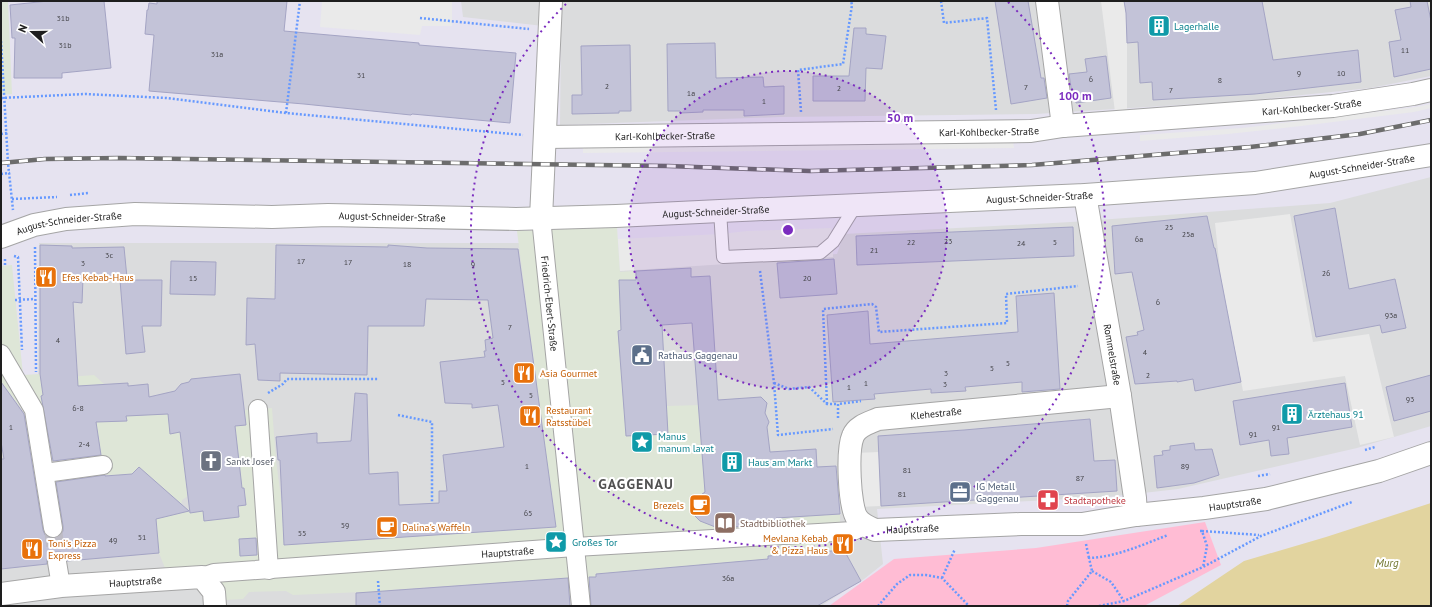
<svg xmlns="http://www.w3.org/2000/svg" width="1432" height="607" viewBox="0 0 1432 607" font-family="'PT Sans',sans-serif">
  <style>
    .residential { fill: #dbdcdd }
    .park { fill: #ffbcd4 }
    .parking { fill: #eaeaea }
    .plaza { fill: #dee6d7; fill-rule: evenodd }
    .water { fill: #e2d49f }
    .building { fill: #c3c3d8; stroke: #a4a4c4 }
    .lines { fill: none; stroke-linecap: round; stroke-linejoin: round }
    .pedestrian-tunnel { stroke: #bebcc6; stroke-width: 18; stroke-dasharray: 18 9; stroke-linecap: butt }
    .service-casing { stroke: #a5a5a5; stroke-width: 14 }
    .pedestrian-casing { stroke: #a5a5a5; stroke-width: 20 }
    .minor-casing { stroke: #a5a5a5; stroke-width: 24 }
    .tertiary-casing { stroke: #a5a5a5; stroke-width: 24 }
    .path { stroke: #69f; stroke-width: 2.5; stroke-dasharray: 2 2; stroke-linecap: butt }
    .service { stroke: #fff; stroke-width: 12 }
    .pedestrian { stroke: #fff; stroke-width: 18 }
    .minor { stroke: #fff; stroke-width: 22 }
    .tertiary { stroke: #fff; stroke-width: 22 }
    .rail-casing { stroke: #6c6c6c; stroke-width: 4.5 }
    .rail { stroke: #fff; stroke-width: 3; stroke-dasharray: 9; stroke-linecap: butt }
    .ring { fill: none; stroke: #7b2cbf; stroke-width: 2; stroke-dasharray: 2 4 }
    .labels { text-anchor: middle; stroke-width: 4; stroke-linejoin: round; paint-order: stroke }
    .number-label { font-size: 8px; fill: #47474c }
    .culture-label { font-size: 10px; fill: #0d838f; stroke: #fff; text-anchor: start }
    .street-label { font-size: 10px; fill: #1e1e1e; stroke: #fff }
    .food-label { font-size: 10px; fill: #c56008; stroke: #fff; text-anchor: start }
    .service-label { font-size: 10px; fill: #4e5e75; stroke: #fff; text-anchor: start }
    .worship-label { font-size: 10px; fill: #5b616d; stroke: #fff; text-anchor: start }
    .health-label { font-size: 10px; fill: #be3a42; stroke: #fff; text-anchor: start }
    .education-label { font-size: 10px; fill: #785e54; stroke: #fff; text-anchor: start }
    .water-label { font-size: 11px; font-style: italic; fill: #70752e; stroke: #fff }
    .district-label { font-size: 14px; font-weight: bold; letter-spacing: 1px; fill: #515151; stroke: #fff }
    .centre { fill: #7b2cbf; stroke: #fff; stroke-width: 2 }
    .ring-label { font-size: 12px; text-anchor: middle; font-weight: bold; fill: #7b2cbf; stroke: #fff; stroke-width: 4; stroke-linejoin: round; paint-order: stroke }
  </style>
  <rect width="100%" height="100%" fill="#e6e3f0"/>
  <g class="residential">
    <polygon points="461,1 1431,1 1431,76 1371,88 1242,101 1036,114 780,117 560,125 561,28 463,17"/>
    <polygon points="1431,177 1431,426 1357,448 1178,489 1108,497 877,509 883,564 864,579 821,606 1,606 1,386 38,384 39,243 520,243 613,271 837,254 844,234 1071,222 1330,203"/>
  </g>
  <polygon class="park" points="1205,522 1221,565 1144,606 829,606 894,559 1036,548"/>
  <g class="parking">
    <polygon points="322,1 452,1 452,26 422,26 420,35 320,27"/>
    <polygon points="1101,1 1124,1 1126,13 1127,43 1127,111 1115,112"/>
    <polygon points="1431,104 1431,108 1414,112 1301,126 1228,134 1140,141 1140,135 1242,128 1416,107"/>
    <polygon points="1013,140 1014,148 583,153 583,145"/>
    <polygon points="1290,214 1313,342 1369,334 1394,437 1360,445 1345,376 1243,391 1221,280 1215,223"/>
    <polygon points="831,228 833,242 833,257 620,271 618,239 721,234 747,231"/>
    <polygon points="879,452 881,506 858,507 855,453"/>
  </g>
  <g class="plaza">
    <polygon points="1,1 8,1 12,94 1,95"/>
    <path d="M617,227L620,272L634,271L636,280H619L621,330L618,331L626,436L668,434L667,406L700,405L699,414L700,426H701L705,493L698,497L693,504L694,512L698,520L704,522L714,523L715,528L776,524V518L840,514V532L844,550L768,561L758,560L596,574L598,606H572L570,578L388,590L389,606H364L362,592L293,595L286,591L249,592L243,599L224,600L220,580L214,573L201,566L165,568L159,553L155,505L132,476H108L103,465L90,388L42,396L43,408L24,412L6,388L1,389V266L12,265L23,375L40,374L41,379L94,375L104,384L113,420L115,422L126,421V416L168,414L170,434L180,432L188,496L182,500L181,505L190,513L203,511L204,521L232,518V515L239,514L238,506L246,505L244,488H242L235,426L246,425L244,410L272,408L276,460L283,513L285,545L555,527L517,231ZM257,538L258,554L241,556L239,539Z"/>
  </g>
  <polygon class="water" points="1431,503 1431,606 1177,606 1244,561 1326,537"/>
  <g class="building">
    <polygon points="48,1 104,1 111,68 62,73 62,78 14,78 15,38 12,38 10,5"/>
    <polygon points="157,1 287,1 284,31 419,43 419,45 516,53 510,123 412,114 411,115 304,104 149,91 154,35 145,34 147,10 148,10 149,3 157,4"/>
    <polygon points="995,1 1028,1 1041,78 1044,78 1047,98 1011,104"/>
    <polygon points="1124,1 1262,1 1273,60 1358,50 1361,82 1255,94 1153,100 1152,82 1140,83 1138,42 1127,43 1126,13"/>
    <polygon points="1410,1 1427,1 1431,21 1431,69 1394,77 1389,42 1401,40 1395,10 1411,7"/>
    <polygon points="854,28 866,28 866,34 886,36 882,69 866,68 865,101 813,101 813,76 849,76"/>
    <polygon points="715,43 716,78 763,77 764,87 784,86 784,114 744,116 744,110 703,110 703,112 680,113 680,111 668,111 667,44"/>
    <polygon points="630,45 631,111 619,111 619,113 572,114 572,95 582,95 581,46"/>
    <polygon points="1106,56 1111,98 1076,103 1075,94 1072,94 1069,74 1087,72 1085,59"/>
    <polygon points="1335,208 1349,289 1395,279 1406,328 1382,333 1380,325 1316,337 1294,216"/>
    <polygon points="1207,216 1214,248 1215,248 1241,382 1195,391 1193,379 1177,382 1177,381 1135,384 1126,337 1138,335 1137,332 1144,330 1132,272 1115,274 1112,226"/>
    <polygon points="1073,227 1074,256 857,265 856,236"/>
    <polygon points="40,245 72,246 72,248 124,247 127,278 83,278 82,303 73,302 78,386 128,383 128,386 148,384 149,397 175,391 181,384 189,382 191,379 240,374 246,425 235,426 242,488 244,488 246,505 238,506 239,517 204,521 203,511 190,513 180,432 170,434 168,414 126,416 127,421 96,422 101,455 53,461 41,396 43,395 40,374"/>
    <polygon points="276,245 388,247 388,245 427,248 518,249 556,527 284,545 280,460 278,460 276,437 317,433 317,443 351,441 355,393 367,394 369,474 398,472 399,505 439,503 439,491 447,491 443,455 504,447 498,405 472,408 472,404 445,403 440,362 485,357 484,351 486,351 485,340 493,338 488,300 426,299 424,326 368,326 367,375 280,373 280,381 258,380 255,344 246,345 247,298 275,299"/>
    <polygon points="834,259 837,294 780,298 777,263"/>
    <polygon points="171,261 216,262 215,295 170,294"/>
    <polygon points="691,268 691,277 710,276 718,400 761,397 767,403 765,413 769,422 767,427 770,452 816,449 817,467 836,466 840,514 776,518 776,524 718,528 700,521 695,516 693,508 693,504 698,497 705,492 692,323 662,325 668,434 626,436 618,331 621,330 619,280 636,280 636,271"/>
    <polygon points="120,280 162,280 161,326 142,326 145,352 126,354"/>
    <polygon points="1054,293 1060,389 1022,392 1022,382 965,387 966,391 931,393 931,389 874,394 875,399 833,402 827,315 868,311 870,344 1018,332 1016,296"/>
    <polygon points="1431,375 1431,411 1394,421 1386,387"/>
    <polygon points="1,382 24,414 43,530 45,535 50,538 55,538 60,536 63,531 63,526 56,482 105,475 105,476 132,474 139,467 189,511 156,519 159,553 67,561 65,555 61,552 56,552 50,554 47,559 47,564 1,569 1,459 4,459 1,442"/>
    <polygon points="1345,383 1352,427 1287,438 1289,454 1279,455 1271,456 1269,440 1240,445 1233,401"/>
    <polygon points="1090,419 1094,461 1115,460 1117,491 881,506 878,436 964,430"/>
    <polygon points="1194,443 1195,450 1212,449 1219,475 1194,483 1157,488 1154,456 1163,455 1162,451 1170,450 1170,446"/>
    <polygon points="256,538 257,555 240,556 239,539"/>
    <polygon points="844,550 861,581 817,606 591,606 589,577 596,577 596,574 768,559 768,556"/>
    <polygon points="568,578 570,606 356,606 356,593"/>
  </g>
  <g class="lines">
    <polyline class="pedestrian-tunnel" points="53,528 57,562"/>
    <g class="service-casing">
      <polyline id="service" points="720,211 723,257 820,253 833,242 856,205"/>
    </g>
    <g class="pedestrian-casing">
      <g id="pedestrian">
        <path id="s1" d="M541,218L581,606"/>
        <polyline points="1,354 34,410 53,528"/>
        <polyline points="258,409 269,570"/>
        <polyline points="45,473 103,465"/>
        <polyline points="57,562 61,586"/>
        <path id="s2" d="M202,577L214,573L575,547L853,531L864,526"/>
      </g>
    </g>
    <g class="minor-casing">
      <g id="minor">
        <polyline points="1047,1 1063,126"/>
        <path id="s3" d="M545,137L1031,131L1063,126L1333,106L1413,94L1431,90"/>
        <path id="s4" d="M1085,195L1120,396L1135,498L1136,515"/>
        <polyline points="541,218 551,1"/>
        <path id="s5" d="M1120,396L878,419C869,423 857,426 853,436C847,450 849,506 857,518C862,525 868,527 875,530L1021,524H1082L1136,515L1204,508L1266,499L1379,471L1431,453"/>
        <path id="s6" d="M1,594L61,586L202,577L214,592L215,606"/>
      </g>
    </g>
    <g class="tertiary-casing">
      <g id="tertiary">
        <path id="s7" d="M1,237L34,225L66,219L135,214L272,217L328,215L516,219L616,216L720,211L1085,195L1255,183L1431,155"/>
      </g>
    </g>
    <g class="path">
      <polyline points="941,1 944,23 987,18 996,110"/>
      <polyline points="420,18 529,29"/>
      <polyline points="1,41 8,163 13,210"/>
      <polyline points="1,98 85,94 166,98 286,113 523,135"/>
      <polyline points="801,112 798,70 843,64 852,5 851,1"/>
      <polyline points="286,113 300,1"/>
      <polyline points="1,134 7,133"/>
      <polyline points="1,174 10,173"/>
      <polyline points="70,195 89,193"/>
      <polyline points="12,199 57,197"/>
      <polyline points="35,247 36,372"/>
      <polyline points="14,256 18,257 22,350"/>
      <polyline points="5,265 5,258"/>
      <polyline points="760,271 774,383 778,435 833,429"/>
      <polyline points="15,300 35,299"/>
      <polyline points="774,383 789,389 809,387 827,404 838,404"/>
      <polyline points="268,393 283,384 287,379 378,379"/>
      <polyline points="827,404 823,309 872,304 876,307 879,332 1007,323 1006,294 1078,286"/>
      <polyline points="398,415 432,422 432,503"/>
      <polyline points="838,418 838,404 861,401"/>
      <polyline points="1365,450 1375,447"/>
      <polyline points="1258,476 1270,474"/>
      <polyline points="1200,531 1202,531 1207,546 1203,567"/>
      <polyline points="1202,531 1259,535"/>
      <polyline points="1086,544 1089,558"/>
      <polyline points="1092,571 1111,582 1124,601"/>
      <polyline points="942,578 955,549"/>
      <polyline points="378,581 380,606"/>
      <polyline points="878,606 897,584 910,575 926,575 942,578 969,606"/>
      <path d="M1067,606L1068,601L1092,571L1089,558C1116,557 1142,545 1168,535"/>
      <polyline points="1099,606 1124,601 1138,595 1203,567 1261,536 1352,502"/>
    </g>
    <use href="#service" class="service"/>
    <use href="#pedestrian" class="pedestrian"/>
    <use href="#minor" class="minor"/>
    <use href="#tertiary" class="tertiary"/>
    <g class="rail-casing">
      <polyline id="rail" points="1,163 45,159 119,158 668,166 810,171 1032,165 1250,147 1360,134 1431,120"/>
    </g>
    <use href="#rail" class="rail"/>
  </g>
  <circle cx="788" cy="230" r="159" fill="#7b2cbf" fill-opacity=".12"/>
  <g class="ring">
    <circle cx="788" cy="230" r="159"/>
    <path d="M1008 2A317 317 0 1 1 568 2"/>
  </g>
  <defs>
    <g id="building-square" transform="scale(1.15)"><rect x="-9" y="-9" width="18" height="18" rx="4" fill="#0f9aa8" stroke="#fff"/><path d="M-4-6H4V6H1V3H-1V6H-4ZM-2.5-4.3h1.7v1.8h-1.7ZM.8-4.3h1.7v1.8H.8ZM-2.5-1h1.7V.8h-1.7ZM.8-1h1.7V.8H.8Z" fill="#fff"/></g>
    <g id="restaurant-square" transform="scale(1.15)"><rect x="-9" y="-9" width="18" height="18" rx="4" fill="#e8710a" stroke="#fff"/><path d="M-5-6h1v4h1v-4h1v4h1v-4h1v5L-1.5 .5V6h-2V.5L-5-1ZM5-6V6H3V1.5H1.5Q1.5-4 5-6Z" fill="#fff"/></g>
    <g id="civic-square" transform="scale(1.15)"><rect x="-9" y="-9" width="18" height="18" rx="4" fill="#5c6f8a" stroke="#fff"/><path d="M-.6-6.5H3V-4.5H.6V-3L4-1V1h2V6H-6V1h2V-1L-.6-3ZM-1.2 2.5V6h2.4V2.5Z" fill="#fff"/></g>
    <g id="sight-square" transform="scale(1.15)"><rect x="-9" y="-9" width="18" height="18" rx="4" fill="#0f9aa8" stroke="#fff"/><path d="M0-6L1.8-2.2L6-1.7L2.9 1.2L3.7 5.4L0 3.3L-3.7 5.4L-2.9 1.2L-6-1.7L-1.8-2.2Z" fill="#fff"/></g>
    <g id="church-square" transform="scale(1.15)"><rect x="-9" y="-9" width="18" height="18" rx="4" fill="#6b7280" stroke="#fff"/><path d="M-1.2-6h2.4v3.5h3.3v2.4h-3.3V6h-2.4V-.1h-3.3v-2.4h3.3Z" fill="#fff"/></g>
    <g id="office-square" transform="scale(1.15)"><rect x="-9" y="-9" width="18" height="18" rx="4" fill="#5c6f8a" stroke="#fff"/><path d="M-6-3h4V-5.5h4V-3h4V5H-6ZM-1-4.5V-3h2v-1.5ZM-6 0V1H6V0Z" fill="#fff"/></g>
    <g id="pharmacy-square" transform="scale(1.15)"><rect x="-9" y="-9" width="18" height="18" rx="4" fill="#e0444e" stroke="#fff"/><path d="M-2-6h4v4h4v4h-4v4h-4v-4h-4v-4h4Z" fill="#fff"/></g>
    <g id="cafe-square" transform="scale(1.15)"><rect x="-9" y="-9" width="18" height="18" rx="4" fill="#e8710a" stroke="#fff"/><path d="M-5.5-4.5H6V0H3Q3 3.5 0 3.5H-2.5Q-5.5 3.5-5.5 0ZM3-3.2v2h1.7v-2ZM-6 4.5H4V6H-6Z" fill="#fff"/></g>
    <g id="library-square" transform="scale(1.15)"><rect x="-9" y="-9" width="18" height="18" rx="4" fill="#8d6e63" stroke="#fff"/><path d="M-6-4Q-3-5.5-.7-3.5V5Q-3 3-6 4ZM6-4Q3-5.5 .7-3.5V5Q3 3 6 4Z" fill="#fff"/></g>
  </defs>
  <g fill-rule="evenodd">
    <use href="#building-square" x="1159" y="26"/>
    <use href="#restaurant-square" x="46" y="277"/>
    <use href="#civic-square" x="642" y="355"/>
    <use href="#restaurant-square" x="524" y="373"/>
    <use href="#building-square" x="1292" y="414"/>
    <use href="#restaurant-square" x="530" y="416"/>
    <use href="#sight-square" x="642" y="442"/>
    <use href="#church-square" x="211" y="461"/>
    <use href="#building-square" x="732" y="462"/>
    <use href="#office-square" x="960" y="492"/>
    <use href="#pharmacy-square" x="1048" y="500"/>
    <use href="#cafe-square" x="700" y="505"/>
    <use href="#library-square" x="725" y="523"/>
    <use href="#cafe-square" x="387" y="527"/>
    <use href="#sight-square" x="556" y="542"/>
    <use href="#restaurant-square" x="843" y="544"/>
    <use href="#restaurant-square" x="32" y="549"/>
  </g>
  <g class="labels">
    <g class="number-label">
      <text x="63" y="21">31b</text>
      <text x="65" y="48">31b</text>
      <text x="1405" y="53">11</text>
      <text x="217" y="57">31a</text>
      <text x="1299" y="76">9</text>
      <text x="1341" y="76">10</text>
      <text x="361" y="78">31</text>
      <text x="1091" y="82">6</text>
      <text x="1220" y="83">8</text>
      <text x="607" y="89">2</text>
      <text x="1026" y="90">7</text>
      <text x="839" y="91">2</text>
      <text x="1171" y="93">7</text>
      <text x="691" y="96">1a</text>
      <text x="764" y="104">1</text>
      <text x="1169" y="230">25</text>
      <text x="1188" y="237">25a</text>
      <text x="1139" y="242">6a</text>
      <text x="948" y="244">23</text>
      <text x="911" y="245">22</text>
      <text x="1055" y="245">5</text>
      <text x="1021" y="246">24</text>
      <text x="874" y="253">21</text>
      <text x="109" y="258">3c</text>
      <text x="301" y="264">17</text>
      <text x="348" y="265">17</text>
      <text x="83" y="266">3</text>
      <text x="407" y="267">18</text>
      <text x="473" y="267">9</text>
      <text x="1326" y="276">26</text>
      <text x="193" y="281">15</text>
      <text x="807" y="281">20</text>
      <text x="1158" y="305">6</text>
      <text x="1391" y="318">93a</text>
      <text x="510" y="330">7</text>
      <text x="58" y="343">4</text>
      <text x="1145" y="355">4</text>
      <text x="1008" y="366">5</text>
      <text x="992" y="371">5</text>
      <text x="946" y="376">3</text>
      <text x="1148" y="378">2</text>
      <text x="503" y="385">5</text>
      <text x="866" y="386">1</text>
      <text x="945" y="387">3</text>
      <text x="849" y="390">1</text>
      <text x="531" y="398">5</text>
      <text x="1410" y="402">93</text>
      <text x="78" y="411">6-8</text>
      <text x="11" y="430">1</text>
      <text x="1276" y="430">91</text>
      <text x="1253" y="437">91</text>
      <text x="84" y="447">2-4</text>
      <text x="527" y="469">1</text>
      <text x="1185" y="469">89</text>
      <text x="907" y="473">81</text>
      <text x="1080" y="481">87</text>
      <text x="902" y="497">81</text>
      <text x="528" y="516">65</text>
      <text x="345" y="528">59</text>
      <text x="302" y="536">55</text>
      <text x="142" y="540">51</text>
      <text x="113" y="543">49</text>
      <text x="728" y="581">36a</text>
    </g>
    <g class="culture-label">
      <text x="1174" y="30">Lagerhalle</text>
      <text x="1308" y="418">Ärztehaus 91</text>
      <text x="658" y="440">Manus<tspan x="658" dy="12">manum lavat</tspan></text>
      <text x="748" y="466">Haus am Markt</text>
      <text x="572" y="546">Großes Tor</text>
    </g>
    <g class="street-label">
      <text dy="4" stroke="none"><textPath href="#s3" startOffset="768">Karl-Kohlbecker-Straße</textPath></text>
      <text dy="4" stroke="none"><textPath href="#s3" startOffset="444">Karl-Kohlbecker-Straße</textPath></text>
      <text dy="4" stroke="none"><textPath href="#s3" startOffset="120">Karl-Kohlbecker-Straße</textPath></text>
      <text dy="4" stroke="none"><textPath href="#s7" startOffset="1366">August-Schneider-Straße</textPath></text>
      <text dy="4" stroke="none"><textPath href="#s7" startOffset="1042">August-Schneider-Straße</textPath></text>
      <text dy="4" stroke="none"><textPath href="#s7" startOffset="718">August-Schneider-Straße</textPath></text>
      <text dy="4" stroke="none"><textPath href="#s7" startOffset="394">August-Schneider-Straße</textPath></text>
      <text dy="4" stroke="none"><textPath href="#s7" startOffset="70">August-Schneider-Straße</textPath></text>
      <text dy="4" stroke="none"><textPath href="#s1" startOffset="86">Friedrich-Ebert-Straße</textPath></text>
      <text dy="4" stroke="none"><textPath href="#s4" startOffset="162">Rommelstraße</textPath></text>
      <text transform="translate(936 413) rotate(-6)" y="4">Klehestraße</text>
      <text dy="4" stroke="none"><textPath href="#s5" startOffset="741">Hauptstraße</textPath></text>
      <text dy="4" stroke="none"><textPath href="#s5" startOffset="417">Hauptstraße</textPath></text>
      <text dy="4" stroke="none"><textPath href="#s2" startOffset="307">Hauptstraße</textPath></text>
      <text dy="4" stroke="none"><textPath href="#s6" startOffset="135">Hauptstraße</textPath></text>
    </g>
    <g class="food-label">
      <text x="62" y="281">Efes Kebab-Haus</text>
      <text x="540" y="377">Asia Gourmet</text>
      <text x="546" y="414">Restaurant<tspan x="546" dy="12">Ratsstübel</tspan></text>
      <text x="684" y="509" text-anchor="end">Brezels</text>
      <text x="402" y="531">Dalina's Waffeln</text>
      <text x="828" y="542" text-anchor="end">Mevlana Kebab<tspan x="828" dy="12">&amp; Pizza Haus</tspan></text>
      <text x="48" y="547">Toni's Pizza<tspan x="48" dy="12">Express</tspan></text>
    </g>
    <g class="service-label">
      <text x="658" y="359">Rathaus Gaggenau</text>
      <text x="976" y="490">IG Metall<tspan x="976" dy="12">Gaggenau</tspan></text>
    </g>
    <g class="worship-label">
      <text x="226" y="465">Sankt Josef</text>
    </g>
    <g class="health-label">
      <text x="1064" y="504">Stadtapotheke</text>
    </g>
    <g class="education-label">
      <text x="740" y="527">Stadtbibliothek</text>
    </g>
    <g class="water-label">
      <text x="1387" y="567">Murg</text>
    </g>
    <g class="district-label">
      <text x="636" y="489">GAGGENAU</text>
    </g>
  </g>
  <circle cx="788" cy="230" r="6" class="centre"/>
  <g class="ring-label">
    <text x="1075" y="100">100 m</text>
    <text x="900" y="122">50 m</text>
  </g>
  <rect width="1432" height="607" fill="none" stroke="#1e1e1e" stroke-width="4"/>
  <g transform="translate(32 32) rotate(291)" stroke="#ffffff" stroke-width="3" paint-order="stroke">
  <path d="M0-3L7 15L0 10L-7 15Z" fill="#1e1e1e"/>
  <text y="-6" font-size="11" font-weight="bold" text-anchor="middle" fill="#1e1e1e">N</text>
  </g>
</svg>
